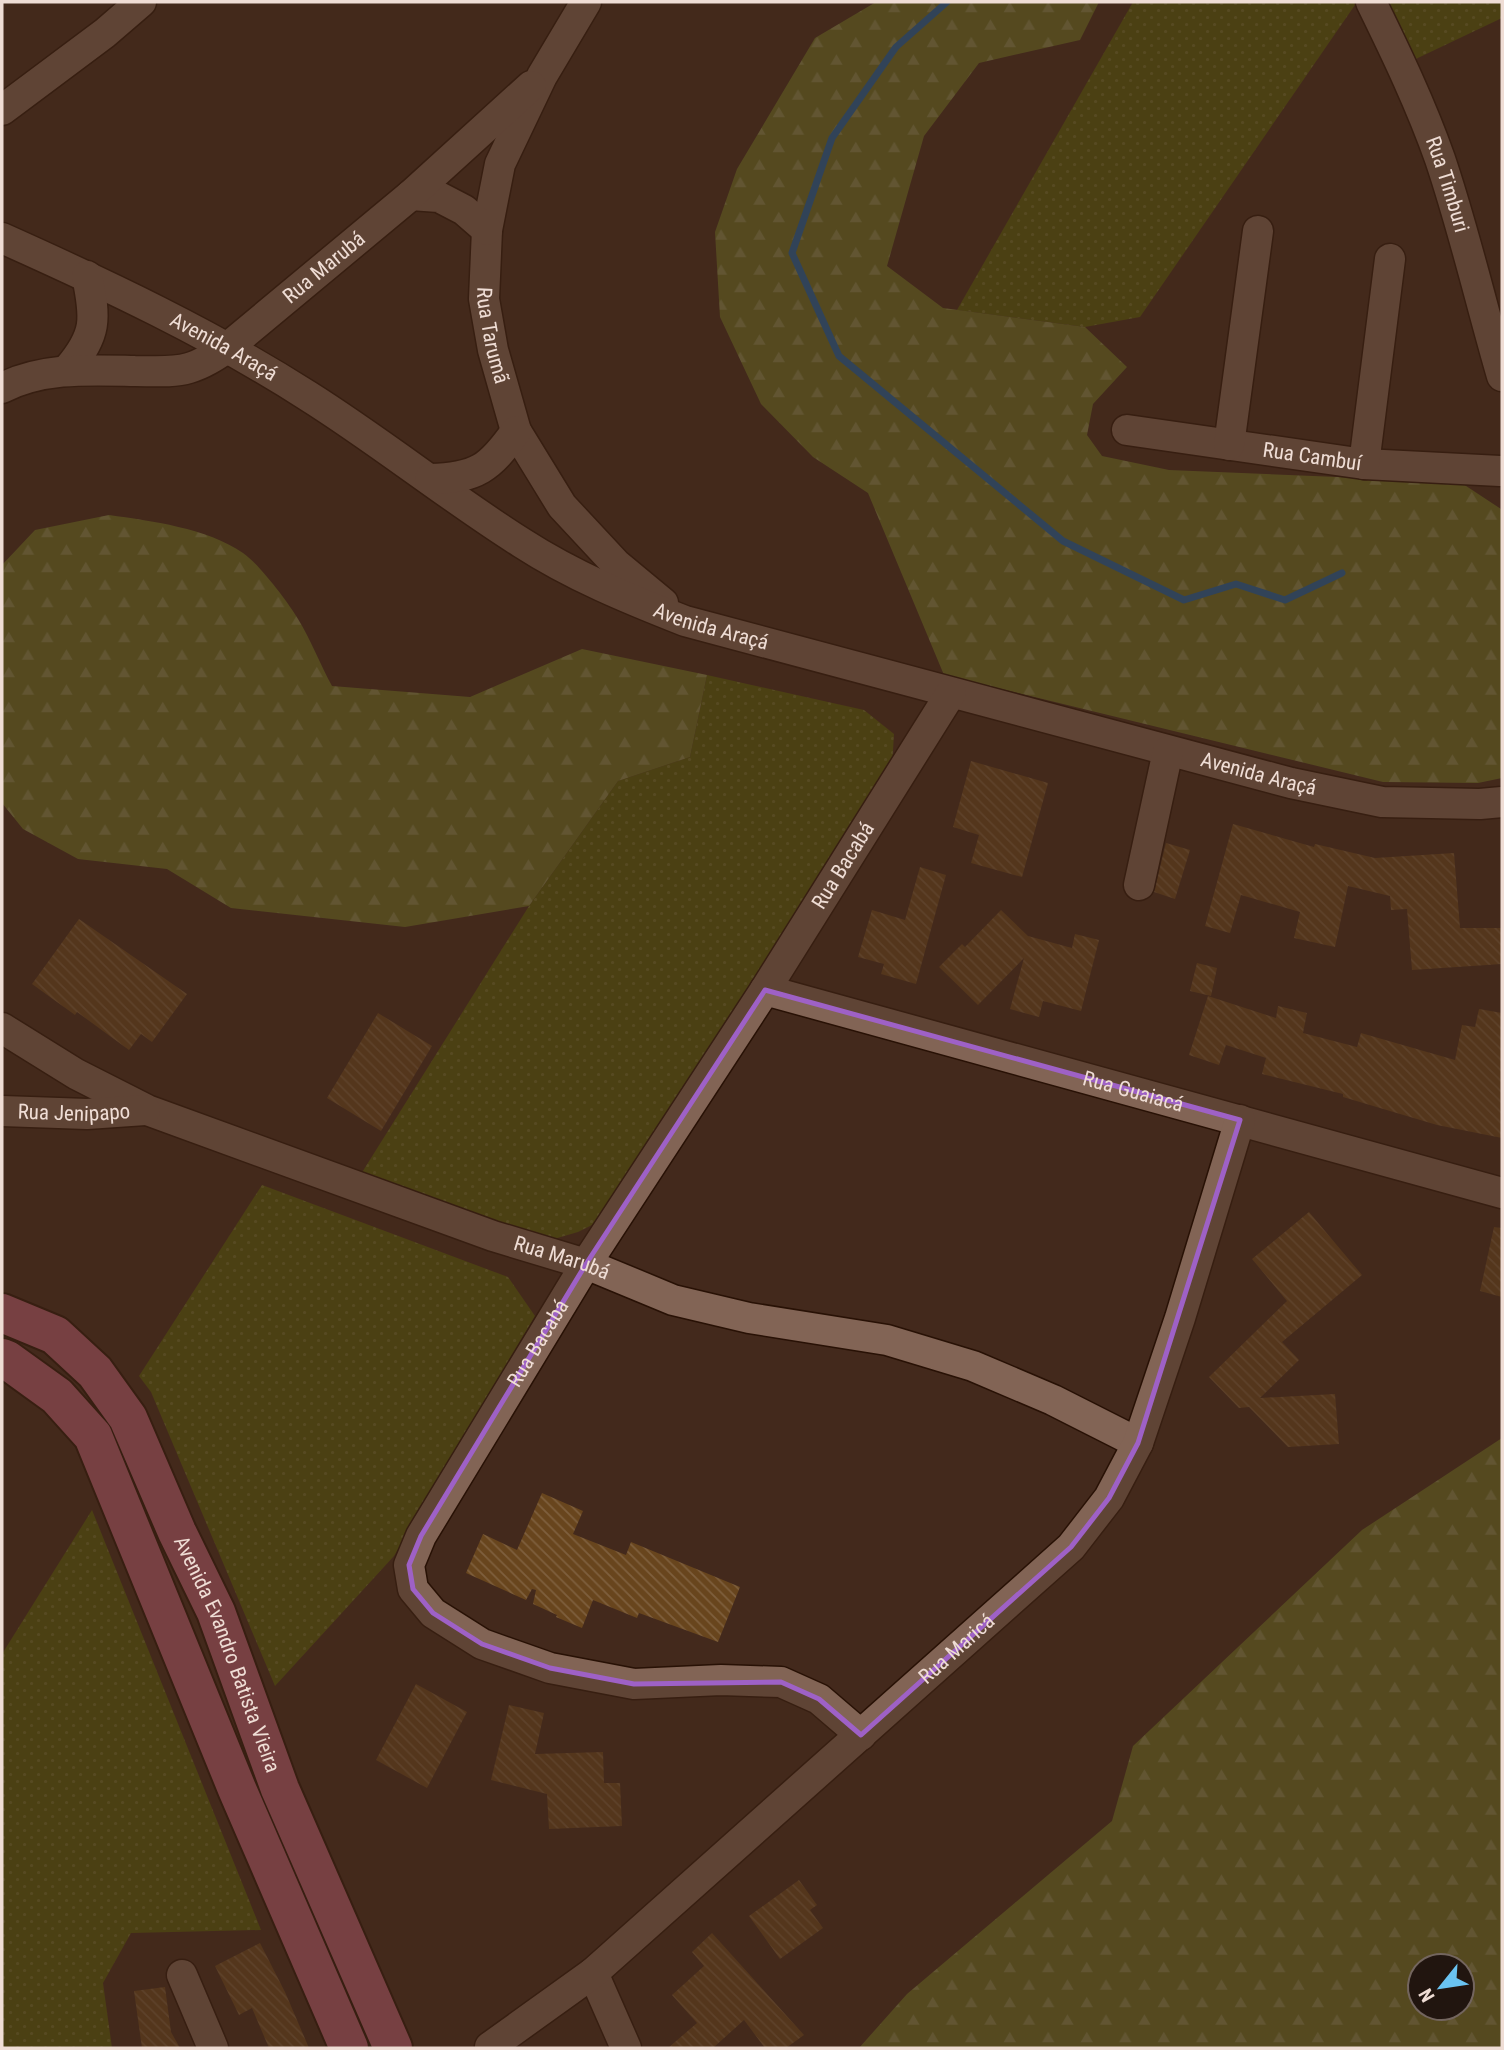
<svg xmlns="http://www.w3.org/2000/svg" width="1504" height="2050" viewBox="0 0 1504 2050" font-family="'Roboto Condensed',sans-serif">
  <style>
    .grass { fill: url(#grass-dots) }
    .forest { fill: url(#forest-firs); fill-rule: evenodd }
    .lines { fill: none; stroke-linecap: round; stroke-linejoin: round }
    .stream { stroke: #1c62a2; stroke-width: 7 }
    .building { fill: url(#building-back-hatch) }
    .minor-casing { stroke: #281105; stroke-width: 33 }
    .major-casing { stroke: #281105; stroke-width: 42 }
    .minor { stroke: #826455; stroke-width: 30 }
    .major { stroke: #b75b71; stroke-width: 38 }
    .marked { fill: none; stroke: #9e61c6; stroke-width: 5; stroke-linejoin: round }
    .labels { text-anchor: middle; stroke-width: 7; stroke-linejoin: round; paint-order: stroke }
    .street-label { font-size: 21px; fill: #efddd5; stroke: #21150f }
  </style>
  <defs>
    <pattern id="grass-dots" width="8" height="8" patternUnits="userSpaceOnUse" patternTransform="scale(1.75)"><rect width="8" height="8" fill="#565b09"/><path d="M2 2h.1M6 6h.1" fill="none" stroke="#6f722c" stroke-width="1.8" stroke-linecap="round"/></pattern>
    <pattern id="forest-firs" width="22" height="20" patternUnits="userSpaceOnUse" patternTransform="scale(1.75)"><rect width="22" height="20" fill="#6a7025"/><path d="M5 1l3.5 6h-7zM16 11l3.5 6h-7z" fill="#878b4e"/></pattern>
    <pattern id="building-back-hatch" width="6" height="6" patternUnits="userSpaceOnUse" patternTransform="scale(1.75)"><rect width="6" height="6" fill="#68451d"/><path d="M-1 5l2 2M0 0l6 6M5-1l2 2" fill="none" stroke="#7e5f3d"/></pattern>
  </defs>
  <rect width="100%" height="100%" fill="#43291c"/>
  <g class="grass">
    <polygon points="1133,2 1357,2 1140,317 1085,327 957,310"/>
    <polygon points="1371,2 1502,2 1502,18 1401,66"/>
    <polygon points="707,675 864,710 894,734 892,767 606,1218 578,1232 547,1241 361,1174 529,906 618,781 690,757"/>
    <polygon points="262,1185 508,1277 535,1316 394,1556 275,1686 151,1392 139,1376"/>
    <polygon points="92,1510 261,1930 131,1933 103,1983 112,2048 2,2048 2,1654"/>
  </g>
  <g class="forest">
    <polygon points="876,2 1099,2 1080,40 979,63 924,136 887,266 943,308 1085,327 1127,367 1093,404 1087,435 1102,456 1169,470 1460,482 1501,509 1502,778 1478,783 1383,782 944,675 868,493 813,457 761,404 720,317 715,232 737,169 815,38"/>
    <path d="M109,515C151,521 207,528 243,553C259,564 288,602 298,619C311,640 320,664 332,686L470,697L582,649L707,675L690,757L618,781L529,906L405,927L231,908L167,869L78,859L23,829L2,803V565L35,530Z"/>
    <path d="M1502,1438V2048H859L907,1994L1112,1821L1133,1746L1362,1530ZM1420,1966H1462V2008H1420Z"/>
  </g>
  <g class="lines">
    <polyline class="stream" points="947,2 896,47 832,138 792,253 839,356 1063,541 1184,600 1236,584 1285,600 1342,573"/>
  </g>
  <g class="building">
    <polygon points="971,761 1048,783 1022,877 971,863 979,835 953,827"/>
    <polygon points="1233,824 1314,847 1315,844 1375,858 1454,853 1460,928 1502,928 1502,964 1412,970 1407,909 1391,910 1390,896 1348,886 1335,947 1294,938 1300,912 1241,895 1230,933 1205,926"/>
    <polygon points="1166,843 1190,850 1175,899 1154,892"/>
    <polygon points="920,867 946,875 916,984 881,974 884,964 858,957 872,910 905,920"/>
    <polygon points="1001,910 1028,936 1072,948 1075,934 1099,940 1081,1011 1043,1001 1039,1017 1010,1009 1024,958 978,1005 939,967 962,944 965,947"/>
    <polygon points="79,919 187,994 152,1042 141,1034 129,1050 77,1012 75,1015 32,984"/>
    <polygon points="1197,963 1217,968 1211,996 1190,991"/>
    <polygon points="1208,996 1276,1018 1278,1006 1307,1013 1303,1033 1357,1047 1361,1033 1455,1060 1462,1025 1475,1027 1479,1009 1502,1013 1502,1138 1437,1125 1343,1097 1343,1094 1262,1074 1266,1058 1226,1045 1219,1065 1189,1055"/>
    <polygon points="378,1013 432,1046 381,1131 327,1098"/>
    <polygon points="1309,1212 1362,1275 1282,1342 1299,1360 1260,1398 1335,1394 1339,1444 1288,1447 1249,1407 1239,1408 1209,1377 1287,1301 1252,1259"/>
    <polygon points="1494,1227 1502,1228 1502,1297 1480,1291"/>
    <polygon points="542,1493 583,1511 573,1534 626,1555 631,1542 740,1587 718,1642 639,1613 637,1618 593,1600 582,1628 556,1617 557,1615 533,1604 536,1590 532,1589 526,1600 466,1573 483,1534 517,1550"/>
    <polygon points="416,1684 467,1712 427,1788 376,1760"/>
    <polygon points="509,1705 544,1713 535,1754 603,1752 604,1783 620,1783 622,1826 549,1829 547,1794 491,1780"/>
    <polygon points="799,1880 817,1905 810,1910 823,1928 780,1959 749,1916"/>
    <polygon points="712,1933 749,1974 804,2035 786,2048 765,2048 744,2020 713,2048 668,2048 697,2023 672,1995 704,1966 692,1952"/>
    <polygon points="260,1943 285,1992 309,2048 269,2048 252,2008 239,2015 215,1966"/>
    <polygon points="165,1987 171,2032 180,2048 142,2048 134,1991"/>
  </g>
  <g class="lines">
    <g class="minor-casing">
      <g id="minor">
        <path id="s1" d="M586,2L542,76L500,164L487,230L484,299L493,350L516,431L562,506L616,564L663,603"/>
        <path id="s2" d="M1371,2C1396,53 1421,105 1440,159C1464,230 1481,304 1502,376"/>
        <polyline points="2,110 105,33 141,2"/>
        <polyline points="411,195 439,197 464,210 487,230"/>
        <path id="s3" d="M2,238C107,285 211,334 308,396C381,442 449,497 522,543C573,576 629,599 685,621L1291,783L1382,802L1480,804L1502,802"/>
        <path d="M68,369C97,335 96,319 87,276"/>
        <path id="s4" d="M2,388C43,367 90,370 135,371C153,371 172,373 189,368C203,364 215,356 227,348L411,195L531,86"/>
        <path id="s5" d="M1127,430L1364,464L1500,471"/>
        <polyline points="1229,445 1258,231"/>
        <polyline points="1364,464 1390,259"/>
        <path d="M430,479C477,478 490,468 516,431"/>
        <polyline points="1139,885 1168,751"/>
        <path id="s6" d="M765,990L1502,1193"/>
        <path id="s7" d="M2,1028L76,1074L147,1110L493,1236L586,1264L673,1300L749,1318L887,1340L973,1366L1053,1400L1138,1443"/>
        <path id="s8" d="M2,1111L87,1114L145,1110"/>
        <path id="s9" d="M861,1735L819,1699L781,1682L721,1680L634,1684L550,1668L482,1644L433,1613L413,1589L409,1565L421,1536L586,1264L765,990L951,693"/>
        <polyline points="593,1973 626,2048"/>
        <polyline points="182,1975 213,2048"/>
        <path id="s10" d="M490,2047L593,1973L1071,1547L1109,1498L1138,1443L1180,1318L1240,1120"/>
      </g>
    </g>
    <g class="major-casing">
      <g id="major">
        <path id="s11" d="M2,1313L55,1335L95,1372L128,1418L177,1532L216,1612L280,1789L393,2048"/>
        <polyline points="2,1358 7,1360 57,1396 93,1436 237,1789 349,2048"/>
      </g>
    </g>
    <use href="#minor" class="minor"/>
    <use href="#major" class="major"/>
  </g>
  <path d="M0 0H1504V2050H0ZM765,990L1240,1120L1138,1443L1109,1498L1071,1547L861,1735L819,1699L781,1682L634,1684L550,1668L482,1644L433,1613L413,1589L409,1565L421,1536L586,1264Z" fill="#43291c" fill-opacity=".55" fill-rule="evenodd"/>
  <path class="marked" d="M765,990L1240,1120L1138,1443L1109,1498L1071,1547L861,1735L819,1699L781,1682L634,1684L550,1668L482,1644L433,1613L413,1589L409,1565L421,1536L586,1264Z"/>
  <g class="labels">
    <g class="street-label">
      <text dy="7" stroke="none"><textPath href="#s2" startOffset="198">Rua Timburi</textPath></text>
      <text dy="7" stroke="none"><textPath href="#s4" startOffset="359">Rua Marubá</textPath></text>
      <text dy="7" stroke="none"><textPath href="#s1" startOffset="357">Rua Tarumã</textPath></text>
      <text dy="7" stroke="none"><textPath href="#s3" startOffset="247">Avenida Araçá</textPath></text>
      <text dy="7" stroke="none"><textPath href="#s5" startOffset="187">Rua Cambuí</textPath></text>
      <text dy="7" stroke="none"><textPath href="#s3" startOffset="812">Avenida Araçá</textPath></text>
      <text dy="7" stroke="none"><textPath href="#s3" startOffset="1379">Avenida Araçá</textPath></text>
      <text dy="7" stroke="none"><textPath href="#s9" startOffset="1339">Rua Bacabá</textPath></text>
      <text dy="7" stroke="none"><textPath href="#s6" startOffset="382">Rua Guaiacá</textPath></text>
      <text dy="7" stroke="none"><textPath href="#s8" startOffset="72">Rua Jenipapo</textPath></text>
      <text dy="7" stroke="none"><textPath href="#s7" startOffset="607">Rua Marubá</textPath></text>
      <text dy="7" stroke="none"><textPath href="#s9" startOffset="772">Rua Bacabá</textPath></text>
      <text dy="7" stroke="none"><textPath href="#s10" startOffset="614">Rua Maricá</textPath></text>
      <text dy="7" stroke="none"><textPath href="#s11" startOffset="425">Avenida Evandro Batista Vieira</textPath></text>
    </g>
  </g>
  <rect width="1504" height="2050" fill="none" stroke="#efddd5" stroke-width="7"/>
  <g transform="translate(1441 1987) rotate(240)"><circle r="33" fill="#21150f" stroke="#73655e" stroke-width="2"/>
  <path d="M0-5L12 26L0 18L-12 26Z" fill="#6ac3f1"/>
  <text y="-10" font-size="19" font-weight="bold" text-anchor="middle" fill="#efddd5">N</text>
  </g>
</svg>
